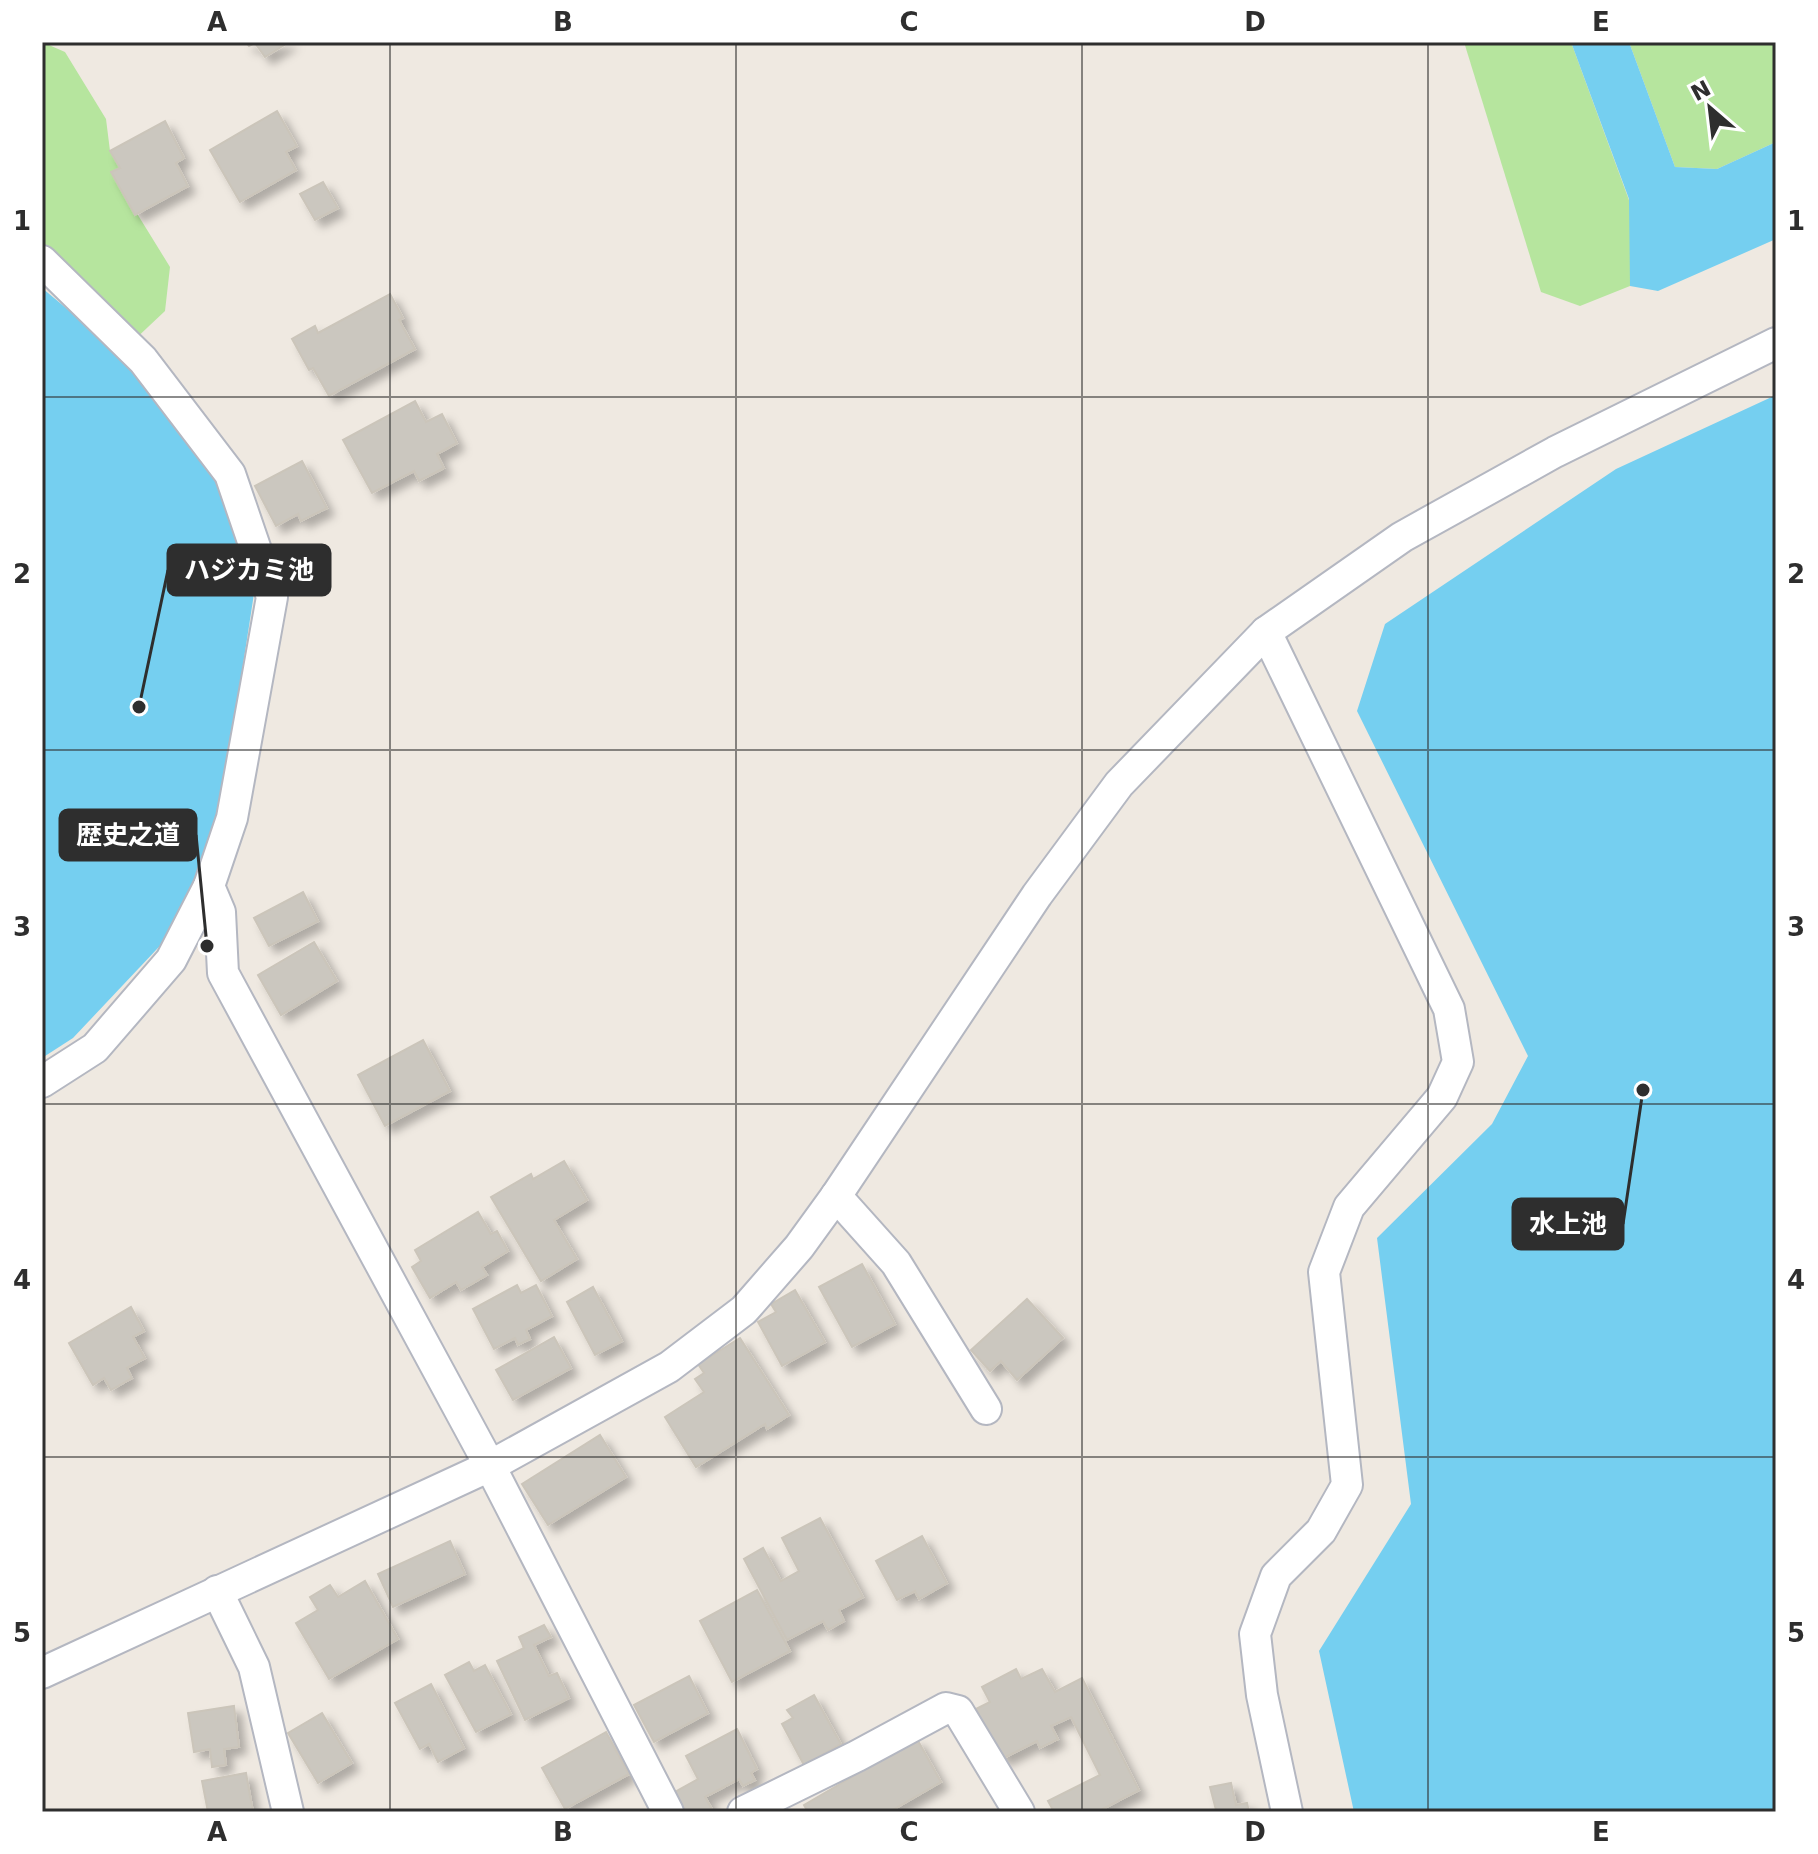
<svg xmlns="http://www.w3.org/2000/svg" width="1818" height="1854" viewBox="0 0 1818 1854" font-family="'DejaVu Sans','Noto Sans JP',sans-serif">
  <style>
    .green { fill: #b6e59e }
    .water { fill: #75cff0 }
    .building { fill: #cbc7bf; stroke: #cbc5ba; stroke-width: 2; filter: url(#shadow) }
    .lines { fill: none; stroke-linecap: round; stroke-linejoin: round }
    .street-casing { stroke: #b4b7c1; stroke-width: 34 }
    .street { stroke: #fff; stroke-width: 30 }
    .grid { fill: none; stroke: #2e2e2e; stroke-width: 2; stroke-opacity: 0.55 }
    .leader { fill: none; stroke: #2e2e2e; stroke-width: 3 }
    .callout-dot { fill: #2e2e2e; stroke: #fff; stroke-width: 3 }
    .callout { fill: #2e2e2e; stroke: #2e2e2e; stroke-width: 3 }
    .callout-label { font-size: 26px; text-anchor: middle; font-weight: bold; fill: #fff }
    .neatline { fill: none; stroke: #2e2e2e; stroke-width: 3 }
    .grid-label { font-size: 26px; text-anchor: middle; font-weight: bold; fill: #2e2e2e }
  </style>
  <defs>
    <filter id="shadow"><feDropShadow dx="7" dy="7" stdDeviation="4" flood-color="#0004"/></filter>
  </defs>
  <rect width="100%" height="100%" fill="#efe9e1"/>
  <g class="green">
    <polygon points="42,42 65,52 106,119 110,151 120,168 112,173 170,267 165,311 131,343 42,273"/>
    <polygon points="1464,42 1571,42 1633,211 1630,286 1580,306 1541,292"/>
    <polygon points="1629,42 1776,42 1776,142 1717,169 1675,167"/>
  </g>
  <g class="water">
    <polygon points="1571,42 1629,42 1675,167 1717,169 1776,142 1776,239 1658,291 1630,286 1629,199"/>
    <polygon points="42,288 125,357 215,476 255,587 218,828 173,932 73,1038 42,1058"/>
    <polygon points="1776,395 1776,1812 1354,1812 1319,1651 1411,1504 1377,1238 1492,1124 1528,1056 1357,711 1385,624 1616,469"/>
  </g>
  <g class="building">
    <polygon points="246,42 289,42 265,57 255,43 249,46"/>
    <polygon points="277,111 297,146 286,152 296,170 240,202 210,150"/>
    <polygon points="165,121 184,158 176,163 188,186 135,215 111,172 120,168 110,151"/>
    <polygon points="323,182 338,208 315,220 300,194"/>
    <polygon points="390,294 403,318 399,320 415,349 329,396 313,368 309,370 292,339 315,326 318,333"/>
    <polygon points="415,401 426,422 442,414 457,443 437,454 444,468 419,481 414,471 372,493 343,440"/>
    <polygon points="302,461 327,508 301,521 298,514 276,526 255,486"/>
    <polygon points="303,892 318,921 269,946 254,918"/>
    <polygon points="314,942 337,981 281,1015 258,975"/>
    <polygon points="423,1040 450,1091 385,1126 358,1075"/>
    <polygon points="564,1161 587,1200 554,1220 577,1259 541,1281 491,1197 531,1174 533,1179"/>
    <polygon points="478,1212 491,1234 497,1231 508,1251 482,1267 487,1275 461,1290 456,1282 430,1298 412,1267 421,1261 415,1250"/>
    <polygon points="862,1264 895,1324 852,1347 819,1287"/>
    <polygon points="517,1285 521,1293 536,1285 552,1316 526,1330 530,1339 518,1345 515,1338 494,1349 473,1309"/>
    <polygon points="593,1287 622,1341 595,1355 567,1302"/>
    <polygon points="795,1290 825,1342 782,1366 758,1322 776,1312 771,1304"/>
    <polygon points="1027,1299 1063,1338 1017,1380 1001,1361 990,1371 971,1350"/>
    <polygon points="131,1307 144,1331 133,1337 145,1358 127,1368 132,1378 111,1390 104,1378 93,1385 69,1343"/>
    <polygon points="554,1337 571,1368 513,1400 496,1370"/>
    <polygon points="740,1338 789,1415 767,1429 765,1424 696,1467 665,1417 704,1392 695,1379 704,1373 698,1364"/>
    <polygon points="600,1435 626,1477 548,1525 522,1484"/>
    <polygon points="820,1518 863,1597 839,1610 844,1621 828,1630 823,1621 787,1640 744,1559 763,1548 781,1581 799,1571 782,1538"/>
    <polygon points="922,1536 947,1583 919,1599 915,1591 897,1600 876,1561"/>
    <polygon points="450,1541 465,1574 393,1607 378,1574"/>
    <polygon points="365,1581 398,1639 329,1679 296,1623 318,1610 310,1597 330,1585 338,1597"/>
    <polygon points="757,1590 790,1651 732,1682 700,1621"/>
    <polygon points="544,1625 551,1637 534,1645 549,1676 557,1673 569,1698 525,1720 497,1661 524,1648 519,1637"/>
    <polygon points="469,1662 474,1671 485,1665 511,1714 476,1732 445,1675"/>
    <polygon points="1016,1669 1021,1679 1042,1669 1055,1692 1082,1678 1139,1790 1097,1812 1054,1812 1048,1801 1100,1775 1071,1717 1051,1726 1058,1739 1040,1748 1037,1741 1002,1759 976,1709 990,1702 982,1687"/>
    <polygon points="689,1676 708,1713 654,1742 634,1705"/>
    <polygon points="431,1684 464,1748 438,1762 429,1744 420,1749 395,1703"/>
    <polygon points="814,1695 841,1744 804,1765 782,1724 793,1718 787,1710"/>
    <polygon points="234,1706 239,1747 224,1749 226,1765 212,1767 210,1749 194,1752 188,1713"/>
    <polygon points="322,1713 352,1763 318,1783 288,1733"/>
    <polygon points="737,1729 757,1769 751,1773 755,1780 743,1786 739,1779 705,1797 713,1811 710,1812 685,1812 675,1792 698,1779 686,1756"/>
    <polygon points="606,1732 629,1774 565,1809 542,1768"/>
    <polygon points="917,1739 941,1782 889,1812 808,1812 804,1805"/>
    <polygon points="246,1773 253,1812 208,1812 202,1781"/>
    <polygon points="1231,1783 1236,1805 1247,1803 1249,1812 1206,1812 1216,1810 1210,1787"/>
  </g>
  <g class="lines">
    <g class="street-casing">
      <g id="street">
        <polyline points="42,261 143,360 230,474 272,597 232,818 209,886 171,960 95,1048 42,1082"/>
        <polyline points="1266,632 1449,1009 1458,1062 1442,1097 1349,1207 1324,1272 1347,1485 1321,1531 1276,1576 1255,1634 1262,1695 1287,1812"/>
        <polyline points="209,886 220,912 223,973 490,1466 668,1812"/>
        <polyline points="836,1196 896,1263 986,1409"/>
        <polyline points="217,1591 254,1667 288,1812"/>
        <polyline points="42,1673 490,1466 669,1367 744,1310 799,1247 836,1196 1037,895 1119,784 1266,632 1402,537 1555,452 1776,343"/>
        <polyline points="743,1812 857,1756 946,1708 958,1711 1019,1812"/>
      </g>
    </g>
    <use href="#street" class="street"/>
  </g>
  <path class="grid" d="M390,42V1812M736,42V1812M1082,42V1812M1428,42V1812M42,397H1776M42,750H1776M42,1104H1776M42,1457H1776"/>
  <path class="leader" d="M139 707L168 570M207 946L196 835M1643 1090L1623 1224"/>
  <g class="callout-dot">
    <circle cx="139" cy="707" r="8"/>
    <circle cx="207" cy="946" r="8"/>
    <circle cx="1643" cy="1090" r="8"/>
  </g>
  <g class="callout">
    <rect x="168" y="545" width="162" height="50" rx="8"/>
    <rect x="60" y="810" width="136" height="50" rx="8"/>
    <rect x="1513" y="1199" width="110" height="50" rx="8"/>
  </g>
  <g class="callout-label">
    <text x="249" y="579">ハジカミ池</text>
    <text x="128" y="844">歴史之道</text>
    <text x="1568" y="1233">水上池</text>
  </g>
  <rect width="1818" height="1854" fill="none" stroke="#ffffff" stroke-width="88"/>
  <g transform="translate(1710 108) rotate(332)" stroke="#ffffff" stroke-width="6" paint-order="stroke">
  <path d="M0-6L14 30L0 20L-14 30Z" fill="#2e2e2e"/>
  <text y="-12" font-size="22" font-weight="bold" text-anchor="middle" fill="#2e2e2e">N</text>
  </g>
  <rect x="44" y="44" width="1730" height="1766" class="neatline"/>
  <g class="grid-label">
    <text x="217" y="31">A</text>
    <text x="563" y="31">B</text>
    <text x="909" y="31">C</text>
    <text x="1255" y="31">D</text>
    <text x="1601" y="31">E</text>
    <text x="22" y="230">1</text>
    <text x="1796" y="230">1</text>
    <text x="22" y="583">2</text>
    <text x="1796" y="583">2</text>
    <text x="22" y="936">3</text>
    <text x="1796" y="936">3</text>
    <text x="22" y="1289">4</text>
    <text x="1796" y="1289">4</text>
    <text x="22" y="1642">5</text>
    <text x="1796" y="1642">5</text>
    <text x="217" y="1841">A</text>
    <text x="563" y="1841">B</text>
    <text x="909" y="1841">C</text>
    <text x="1255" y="1841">D</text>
    <text x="1601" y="1841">E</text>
  </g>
</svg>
